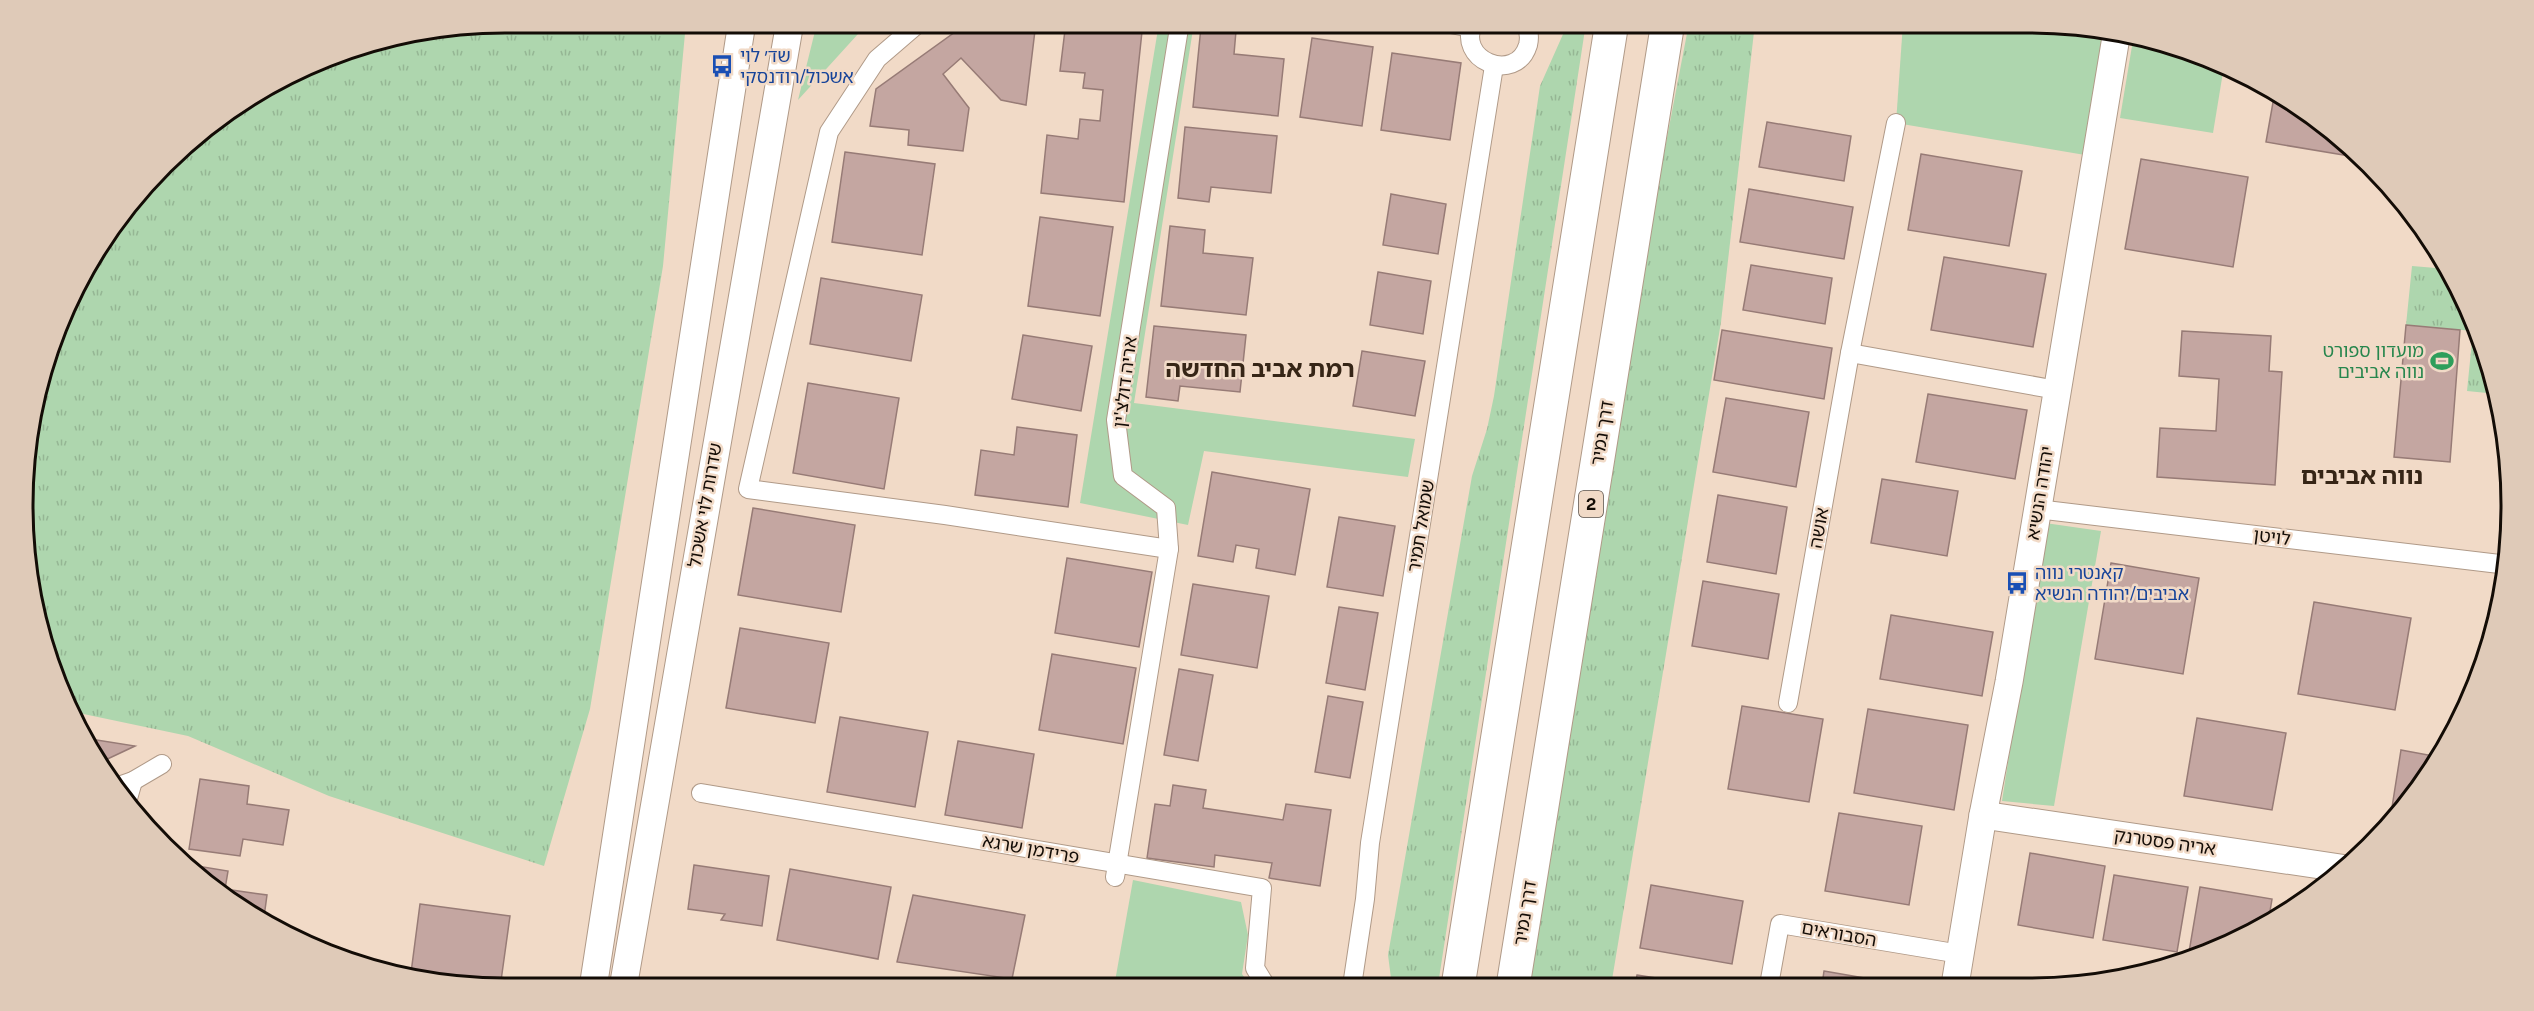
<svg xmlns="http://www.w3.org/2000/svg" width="2534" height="1011" viewBox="0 0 2534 1011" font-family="'Public Sans','Noto Sans Hebrew',sans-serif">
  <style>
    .grass { fill: url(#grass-tufts) }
    .green { fill: #aed6ae }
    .building { fill: #c4a6a1; stroke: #977b76; stroke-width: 1.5 }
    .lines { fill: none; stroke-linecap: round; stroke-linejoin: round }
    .street-casing { stroke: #b09a88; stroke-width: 20 }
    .secondary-casing { stroke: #b09a88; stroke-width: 29 }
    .highway-casing { stroke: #b09a88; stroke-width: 35 }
    .street { stroke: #fff; stroke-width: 18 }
    .secondary { stroke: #fff; stroke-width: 27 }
    .highway { stroke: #fff; stroke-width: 33 }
    .labels { text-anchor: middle; stroke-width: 5; stroke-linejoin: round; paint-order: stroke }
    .shield { fill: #f1dac7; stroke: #564a40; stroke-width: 1.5 }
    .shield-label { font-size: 16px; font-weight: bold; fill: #130c06 }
    .transit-label { font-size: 18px; fill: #164399; stroke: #f1dac7; text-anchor: start }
    .leisure-label { font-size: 18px; fill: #27864d; stroke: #f1dac7; text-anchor: end }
    .street-label { font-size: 18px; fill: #130c06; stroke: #f1dac7 }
    .district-label { font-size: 24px; font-weight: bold; fill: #362516; stroke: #f1dac7 }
    .rim { fill: none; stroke: #130c06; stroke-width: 3 }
  </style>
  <defs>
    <pattern id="grass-tufts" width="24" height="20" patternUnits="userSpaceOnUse" patternTransform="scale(1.5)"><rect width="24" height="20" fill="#aed6ae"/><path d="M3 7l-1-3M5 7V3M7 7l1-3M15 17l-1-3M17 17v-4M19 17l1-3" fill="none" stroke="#95b694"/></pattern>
  </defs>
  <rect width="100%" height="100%" fill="#f1dac7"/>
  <g class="grass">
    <polygon points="506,22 686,23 663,266 590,709 544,866 329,796 188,736 74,712 32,599 27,442 48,350 87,264 187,142 264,87 350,48"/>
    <polygon points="1565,23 1586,23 1438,985 1392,986 1388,955 1472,476 1487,429 1494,396 1540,86 1564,32"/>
    <polygon points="1689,23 1755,23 1721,322 1611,986 1528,986 1633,315"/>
    <polygon points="2412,266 2448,269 2462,292 2495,380 2497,394 2467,391 2473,331 2406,325"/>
  </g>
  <g class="green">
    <polygon points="817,23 878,23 858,34 798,100"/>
    <polygon points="1159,23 1194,23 1134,403 1415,439 1408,477 1204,451 1188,525 1080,503"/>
    <polygon points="1903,23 2028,23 2107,35 2085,155 1896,123"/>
    <polygon points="2133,40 2183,48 2224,66 2213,133 2120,118"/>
    <polygon points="2045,523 2101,531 2054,806 2002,801"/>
    <polygon points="1133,880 1241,902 1248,935 1242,974 1251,987 1114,987"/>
  </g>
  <g class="building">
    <polygon points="969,22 1036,22 1026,105 1001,100 961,58 943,74 969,108 963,151 908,145 909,130 870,126 876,89"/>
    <polygon points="1066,22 1143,22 1124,202 1041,193 1047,135 1078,139 1080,119 1100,121 1103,90 1083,88 1085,73 1060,71"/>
    <polygon points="1201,27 1236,31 1234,54 1284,59 1278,116 1193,107"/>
    <polygon points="1312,38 1373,47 1362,126 1300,117"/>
    <polygon points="1392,53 1461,63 1450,140 1381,130"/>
    <polygon points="2275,91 2347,142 2361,158 2266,142"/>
    <polygon points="1767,122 1851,136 1844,181 1759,167"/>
    <polygon points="1185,127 1277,136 1271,193 1211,187 1209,202 1178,198"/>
    <polygon points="845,152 935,164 922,255 832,242"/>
    <polygon points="1921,154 2022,171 2009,246 1908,230"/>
    <polygon points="2141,159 2248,177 2233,267 2125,249"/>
    <polygon points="1749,189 1853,207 1844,259 1740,242"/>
    <polygon points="1391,194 1446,204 1438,254 1383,245"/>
    <polygon points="1040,217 1113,227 1100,316 1028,306"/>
    <polygon points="1170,226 1205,230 1203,253 1253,258 1246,315 1161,306"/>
    <polygon points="1944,257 2046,274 2033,347 1931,330"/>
    <polygon points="1751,265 1832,278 1825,324 1743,310"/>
    <polygon points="1378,272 1431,281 1423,334 1370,325"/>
    <polygon points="821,278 922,295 911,361 810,344"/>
    <polygon points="2406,325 2460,330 2450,462 2394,457"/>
    <polygon points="1154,326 1246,335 1240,392 1180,386 1178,401 1146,397"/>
    <polygon points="1722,330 1832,348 1824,399 1714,380"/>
    <polygon points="2182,331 2271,336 2269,371 2282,372 2275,485 2157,477 2160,428 2216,431 2219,379 2179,376"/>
    <polygon points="1023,335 1092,346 1081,411 1012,399"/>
    <polygon points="1362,351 1425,361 1415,416 1353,406"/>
    <polygon points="808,383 899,398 884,489 793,473"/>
    <polygon points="1928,394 2027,410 2015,479 1916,462"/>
    <polygon points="1726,398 1809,412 1796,487 1713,472"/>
    <polygon points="1017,427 1077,435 1068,507 975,495 981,450 1014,455"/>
    <polygon points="2506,448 2510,474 2510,475 2503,474"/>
    <polygon points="1212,472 1310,489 1295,575 1256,568 1259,549 1236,545 1233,562 1198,556"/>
    <polygon points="1882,479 1958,491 1947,556 1871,543"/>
    <polygon points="1718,495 1787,507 1776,574 1707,562"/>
    <polygon points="753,508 855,525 841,612 738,595"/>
    <polygon points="1339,517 1395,526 1383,596 1327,587"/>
    <polygon points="1067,558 1152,572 1139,647 1055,633"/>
    <polygon points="2111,563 2199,578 2183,674 2095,659"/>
    <polygon points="1703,581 1779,594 1768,659 1692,646"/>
    <polygon points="1193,584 1269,596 1257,668 1181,655"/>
    <polygon points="2314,602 2411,618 2395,710 2298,694"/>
    <polygon points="1339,607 1378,613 1365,690 1326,683"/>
    <polygon points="1891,615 1993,632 1982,696 1880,679"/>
    <polygon points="740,628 829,643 815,723 726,708"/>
    <polygon points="1052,654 1136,668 1123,744 1039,730"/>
    <polygon points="1179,669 1213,675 1198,761 1164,755"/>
    <polygon points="1328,696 1363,702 1350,778 1315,772"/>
    <polygon points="1742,706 1823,719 1809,802 1728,789"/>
    <polygon points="1868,709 1968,725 1954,810 1854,793"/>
    <polygon points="840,717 928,732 915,807 827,792"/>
    <polygon points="2197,718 2286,733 2272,810 2184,796"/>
    <polygon points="84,738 135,746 99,763"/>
    <polygon points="958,741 1034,754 1022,828 945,815"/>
    <polygon points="2401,750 2439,757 2430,774 2390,820"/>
    <polygon points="200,779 249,786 247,804 289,810 283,845 243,839 240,856 189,849"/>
    <polygon points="1173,785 1206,790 1203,808 1283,820 1286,804 1331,810 1320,886 1269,878 1272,863 1215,855 1214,867 1147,858 1155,804 1170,806"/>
    <polygon points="1839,813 1922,826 1909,905 1825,891"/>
    <polygon points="2030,853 2105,866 2093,938 2018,925"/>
    <polygon points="185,864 228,871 225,889 267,895 264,917 211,888"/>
    <polygon points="694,865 769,876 762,926 721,920 725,914 688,909"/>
    <polygon points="790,869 891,887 878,959 777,940"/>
    <polygon points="2114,875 2188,887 2177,952 2103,940"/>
    <polygon points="1651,885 1743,901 1732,964 1640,948"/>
    <polygon points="2200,887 2272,899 2269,917 2214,952 2188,958"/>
    <polygon points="913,895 1025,915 1012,979 897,962"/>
    <polygon points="420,904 510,916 500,988 411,973"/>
    <polygon points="1824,971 1905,985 1822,985"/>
    <polygon points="1637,975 1701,985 1635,986"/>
  </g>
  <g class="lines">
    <g class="street-casing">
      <g id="street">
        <polyline points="920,22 877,59 829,132 748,489 945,515 1169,549"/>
        <polyline points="1441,22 1471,28"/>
        <path d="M1474,22C1454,60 1516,85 1528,45C1530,37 1529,30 1525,22"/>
        <polyline points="1850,353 2057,390"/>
        <polyline points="2037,509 2508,565"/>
        <polyline points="1788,703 1850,353 1896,123"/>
        <polyline points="116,787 133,781 162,764"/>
        <polyline points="701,793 1262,888 1255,968 1266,986"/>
        <polyline points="127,802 133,781"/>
        <polyline points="1115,877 1169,549 1166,508 1123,476 1116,420 1180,22"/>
        <polyline points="1769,985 1780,924 1960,954"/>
        <polyline points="1352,986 1365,899 1370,843 1494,66"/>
      </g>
    </g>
    <g class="secondary-casing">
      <g id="secondary">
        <polyline points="1983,815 2347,869"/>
        <polyline points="1955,985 1983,815 2009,682 2116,37"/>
        <polyline points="593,988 742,22"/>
        <polyline points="623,988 790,22"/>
      </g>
    </g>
    <g class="highway-casing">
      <g id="highway">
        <polyline points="1458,986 1612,22"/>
        <polyline points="1513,986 1668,22"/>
      </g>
    </g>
    <use href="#street" class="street"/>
    <use href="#secondary" class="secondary"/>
    <use href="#highway" class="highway"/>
  </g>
  <defs>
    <g id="bus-bare" transform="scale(1.8)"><path d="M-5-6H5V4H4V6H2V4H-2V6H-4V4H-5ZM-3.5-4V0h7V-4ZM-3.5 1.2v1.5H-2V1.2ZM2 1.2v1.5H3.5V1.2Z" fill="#1a4fb4" stroke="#f1dac7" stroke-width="2.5" paint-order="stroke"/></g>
    <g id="stadium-bare" transform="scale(1.8)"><path d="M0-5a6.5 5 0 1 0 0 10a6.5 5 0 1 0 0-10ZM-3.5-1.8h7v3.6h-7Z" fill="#2e9e5b" stroke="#f1dac7" stroke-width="2.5" paint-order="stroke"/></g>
  </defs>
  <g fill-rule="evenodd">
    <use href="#bus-bare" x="722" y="66"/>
    <use href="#stadium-bare" x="2442" y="361"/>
    <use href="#bus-bare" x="2017" y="583"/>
  </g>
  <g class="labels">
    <rect class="shield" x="1579" y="491" width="24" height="26" rx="4.5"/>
    <g class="shield-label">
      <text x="1591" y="510">2</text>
    </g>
    <g class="transit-label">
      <text x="740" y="62">שד׳ לוי<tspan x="740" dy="21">אשכול/רודנסקי</tspan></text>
      <text x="2035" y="579">קאנטרי נווה<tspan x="2035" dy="21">אביבים/יהודה הנשיא</tspan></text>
    </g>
    <g class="leisure-label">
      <text x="2424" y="357">מועדון ספורט<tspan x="2424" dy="21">נווה אביבים</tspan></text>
    </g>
    <g class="street-label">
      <text transform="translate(1125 382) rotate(-83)" y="6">אריה דולצ'ין</text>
      <text transform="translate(1602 433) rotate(-81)" y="6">דרך נמיר</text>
      <text transform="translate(2040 493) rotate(-81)" y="6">יהודה הנשיא</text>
      <text transform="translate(705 505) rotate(-80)" y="6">שדרות לוי אשכול</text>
      <text transform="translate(1421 526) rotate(-81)" y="6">שמואל תמיר</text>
      <text transform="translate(1819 528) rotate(-80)" y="6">אושה</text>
      <text transform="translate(2272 537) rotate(7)" y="6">לויטן</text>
      <text transform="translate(2165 842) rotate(8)" y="6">אריה פסטרנק</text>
      <text transform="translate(1031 849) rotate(10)" y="6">פרידמן שרגא</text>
      <text transform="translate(1525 913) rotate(-81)" y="6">דרך נמיר</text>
      <text transform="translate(1839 934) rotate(10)" y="6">הסבוראים</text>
    </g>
    <g class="district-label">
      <text x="1260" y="377">רמת אביב החדשה</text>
      <text x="2362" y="484">נווה אביבים</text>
    </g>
  </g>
  <path d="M0 0H2534V1011H0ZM505 33H2029A472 472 0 0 1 2501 505V506A472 472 0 0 1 2029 978H505A472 472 0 0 1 33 506V505A472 472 0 0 1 505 33Z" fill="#dfcab8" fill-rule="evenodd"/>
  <path class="rim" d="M505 33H2029A472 472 0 0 1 2501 505V506A472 472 0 0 1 2029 978H505A472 472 0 0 1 33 506V505A472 472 0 0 1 505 33Z"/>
</svg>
